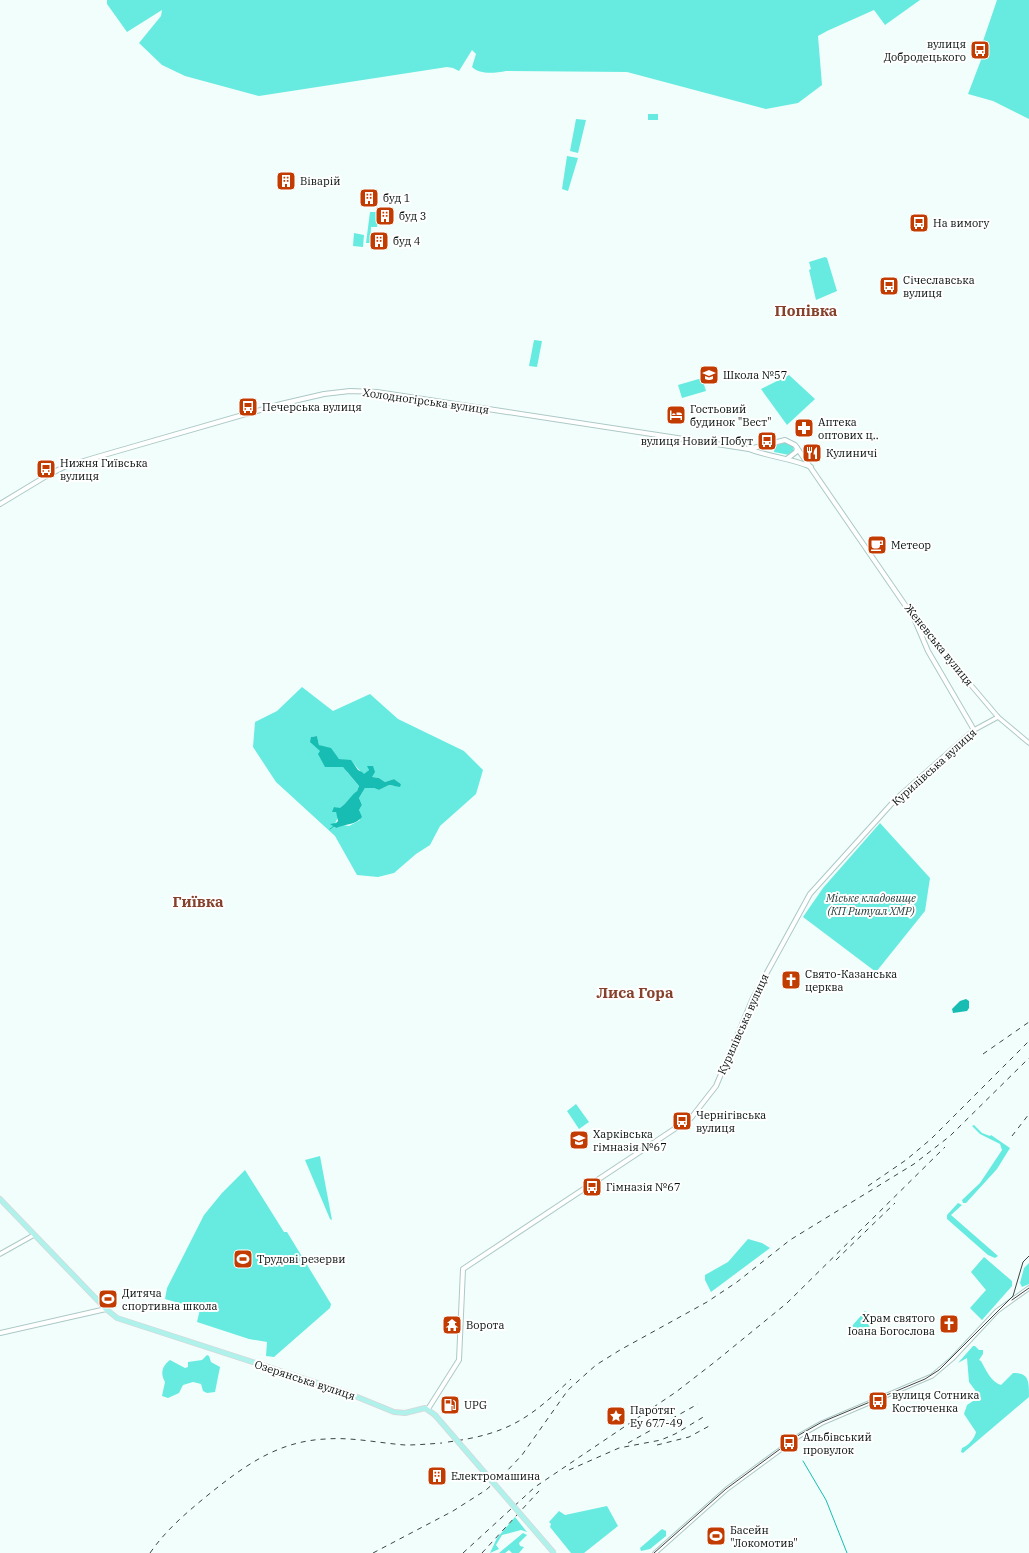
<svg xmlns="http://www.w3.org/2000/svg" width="1029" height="1553" viewBox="0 0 1029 1553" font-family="'IBM Plex Serif',serif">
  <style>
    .green { fill: #67ebe0; fill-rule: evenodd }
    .water { fill: #17bdb2 }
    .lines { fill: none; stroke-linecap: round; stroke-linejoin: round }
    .stream { stroke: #17bdb2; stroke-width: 1 }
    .tertiary-casing { stroke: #acc9c6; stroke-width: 5.5 }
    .secondary-casing { stroke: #acc9c6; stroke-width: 6 }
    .primary-casing { stroke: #d7d8d8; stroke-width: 6 }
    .tertiary { stroke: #fff; stroke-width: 3.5 }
    .secondary { stroke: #fff; stroke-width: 4 }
    .primary { stroke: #aff2ec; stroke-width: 4.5 }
    .tram { stroke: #3b4544; stroke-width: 1 }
    .rail { stroke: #3b4544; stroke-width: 1; stroke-dasharray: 5 5; stroke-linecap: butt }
    .primary-bridge-casing { stroke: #d7d8d8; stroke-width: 6; stroke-linecap: butt }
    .primary-bridge { stroke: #aff2ec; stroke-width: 4.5 }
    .labels { text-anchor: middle; stroke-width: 4; stroke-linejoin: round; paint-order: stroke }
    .poi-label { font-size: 11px; fill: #050e0d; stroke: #fff; text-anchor: start }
    .street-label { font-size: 11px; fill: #050e0d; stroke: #fff }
    .park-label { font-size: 11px; font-style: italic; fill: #1e3633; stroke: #fff }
    .district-label { font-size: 15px; font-weight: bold; fill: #86412c; stroke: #fff }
  </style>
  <rect width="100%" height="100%" fill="#f2fefc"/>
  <g class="green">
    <path d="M107,0H920L885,25L874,10L827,31L818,36L822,85L798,103L766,109L627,72L506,71C495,73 480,75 472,67L476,54L472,50L459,71L453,68L447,67L259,96L185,76L162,65L139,43L161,16L162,10L127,32L107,4Z"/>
    <polygon points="997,0 1029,0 1029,119 993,101 968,94 984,52 984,47 982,44"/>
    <rect x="648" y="114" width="10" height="6"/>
    <polygon points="576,119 586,120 578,153 570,151"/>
    <polygon points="567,156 578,158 568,191 562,189"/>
    <polygon points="377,207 379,208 377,227 371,227 370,243 366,243 370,212 376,212"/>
    <polygon points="354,233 364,235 363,247 353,246"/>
    <polygon points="825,257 827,258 837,291 816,300 809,270 811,269 809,262"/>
    <polygon points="534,340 542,341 537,367 529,366"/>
    <polygon points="789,375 815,399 787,425 761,389"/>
    <polygon points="702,378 706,391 682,398 678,385"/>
    <polygon points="784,442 793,445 794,452 789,455 774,452 775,446"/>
    <path d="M302,687L333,711L370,694L398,719L464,751L483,770L476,794L440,826L430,845L416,854L394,873L378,877L357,875L335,836L276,782L253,747L255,722L277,711ZM317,736L319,745L325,748L339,759L352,762L364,775L369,770L368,768L373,774L371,777L379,778L385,782L394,779L401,784L393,786L389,785L379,790L374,788H365L359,798L362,805L359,810L360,820L349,826L343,825L335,828L334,826L338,817L334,807L340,809L357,791L359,786L347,772L346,769L320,751L311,737Z"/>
    <polygon points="880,823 930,878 925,911 876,972 803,917 823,888"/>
    <polygon points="576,1104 589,1122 579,1129 567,1111"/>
    <polygon points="974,1125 982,1133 990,1136 991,1135 1010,1148 997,1169 966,1203 963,1203 962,1200 980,1183 1002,1150 1000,1144 980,1134 972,1126"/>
    <polygon points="320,1156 332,1220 330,1219 305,1160"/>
    <polygon points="245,1170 284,1232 287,1232 331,1304 330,1308 274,1357 266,1356 267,1342 249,1339 197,1322 200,1309 165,1299 167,1288 204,1215 222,1193"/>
    <polygon points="958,1203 962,1205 951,1215 998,1256 995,1258 988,1255 947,1219 947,1215"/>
    <polygon points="748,1239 762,1243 770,1248 711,1292 705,1280 705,1275 728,1262"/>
    <polygon points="984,1257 1012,1281 1012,1286 982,1320 970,1308 986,1290 971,1272"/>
    <polygon points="1029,1263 1029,1284 1022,1287 1020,1283 1024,1268"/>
    <polygon points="865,1311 875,1320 862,1335 852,1326"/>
    <path d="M973,1346H975L979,1350H983V1354L979,1360L981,1361C986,1370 991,1382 1001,1385L1013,1373C1029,1373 1029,1381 1029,1397L963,1453L961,1452L962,1448C968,1446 975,1438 976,1432L964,1414L967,1405L976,1399L978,1394L969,1382L967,1358L958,1363Z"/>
    <path d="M207,1355L209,1356L211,1362L220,1367L215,1392L207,1393L203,1391L201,1384L193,1382L183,1385L179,1393L168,1398L162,1396L165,1382C160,1373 162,1366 170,1360L185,1368L188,1367V1362L202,1360Z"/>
    <polygon points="607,1506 618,1526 584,1553 571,1553 550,1527 551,1524 549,1522 559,1511 565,1515"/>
    <polygon points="515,1517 527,1532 521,1530 502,1535 496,1545 499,1549 490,1553 497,1538"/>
    <polygon points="662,1529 666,1531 666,1536 650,1549 641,1551 640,1548"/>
    <polygon points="523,1533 527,1535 519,1543 520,1546 524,1547 519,1553 512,1553 509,1550 505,1553 499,1553"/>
  </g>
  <g class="water">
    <path d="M317,736L319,745L331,748L339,759L351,760L358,770L362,772L364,774L369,770L367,766H373L375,772L372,777L379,778L385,782L394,779L401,784L400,787L389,785L379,790L374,788H365L359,798L362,805L359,810L362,817C356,825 345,824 336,828L330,824L336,823L338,821L336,812H332L334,807L340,808C347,803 352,794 357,791L359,786L343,767H325L318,754L320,751L310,742L311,737Z"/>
    <polygon points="966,999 969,1001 969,1008 967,1011 953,1013 952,1009 960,1001"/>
  </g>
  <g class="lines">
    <g class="stream">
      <polyline points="330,829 334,826"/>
      <polyline points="803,1461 826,1500 847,1553"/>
    </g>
    <g class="tertiary-casing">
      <g id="tertiary">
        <polyline points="915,619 998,717 1029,743"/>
        <polyline points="974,730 998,717"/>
        <polyline points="0,1254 34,1235"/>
        <polyline points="655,1553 727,1489 799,1436 822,1423 932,1376 952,1359 997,1311 1029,1288"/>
      </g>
    </g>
    <g class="secondary-casing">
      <g id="secondary">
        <polyline points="788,458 796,452 797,448"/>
        <path d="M0,504L48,475L64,467L97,457L281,404L324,394L350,391L377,392L749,449C769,457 791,458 811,467"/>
        <polyline points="0,1333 106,1309"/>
        <polyline points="428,1409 459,1360 463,1269 691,1118 716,1086 753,998 810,894 895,800 974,730 928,651 914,618 795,445 785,440 749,449"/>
      </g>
    </g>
    <g class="primary-casing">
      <g id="primary">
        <polyline points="0,1199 106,1309 117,1318 345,1392 394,1412 405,1413 425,1408 435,1415"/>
        <polyline points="479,1466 491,1480"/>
      </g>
    </g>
    <use href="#tertiary" class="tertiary"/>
    <use href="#secondary" class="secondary"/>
    <use href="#primary" class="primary"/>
    <g class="tram">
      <polyline points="1012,1300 1029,1288"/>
      <polyline points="654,1553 726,1489 799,1435 822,1422 925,1379 939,1370 1013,1296 1023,1262 1029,1256"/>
    </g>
    <g class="rail">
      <polyline points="983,1054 1029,1022"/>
      <polyline points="1012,1136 1029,1114"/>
      <polyline points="868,1186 906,1160 931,1139 1029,1041"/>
      <polyline points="836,1260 895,1203"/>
      <path d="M448,1442C508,1434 529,1419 571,1379"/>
      <polyline points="628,1443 698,1404"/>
      <polyline points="657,1445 689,1437 711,1425"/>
      <polyline points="569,1470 619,1448 661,1440 675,1434 705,1416"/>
      <path d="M150,1553C166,1530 186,1513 208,1495C244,1466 278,1441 326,1439C352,1437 379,1443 405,1445C417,1445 429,1444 442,1443"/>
      <polyline points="373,1553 453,1511 486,1490 505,1473 522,1455 568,1390 596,1365 620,1350 707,1302 737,1282 790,1240 914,1164 950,1136 1029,1058"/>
      <polyline points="463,1553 535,1487 676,1392 716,1361 787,1303 945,1147"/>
      <polyline points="482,1553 539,1491"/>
    </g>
    <g class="primary-bridge-casing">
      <g id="primary-bridge">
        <polyline points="435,1415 479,1466"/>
        <polyline points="491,1480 554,1553"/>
      </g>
    </g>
    <use href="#primary-bridge" class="primary-bridge"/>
  </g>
  <defs>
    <g id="bus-square" transform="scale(1)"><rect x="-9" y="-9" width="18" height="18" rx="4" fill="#c23b00" stroke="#fff"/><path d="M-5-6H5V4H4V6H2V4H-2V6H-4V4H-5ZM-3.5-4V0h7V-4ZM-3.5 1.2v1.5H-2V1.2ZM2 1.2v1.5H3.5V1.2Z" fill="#fff"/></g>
    <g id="building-square" transform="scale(1)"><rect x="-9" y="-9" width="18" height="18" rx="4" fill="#c23b00" stroke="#fff"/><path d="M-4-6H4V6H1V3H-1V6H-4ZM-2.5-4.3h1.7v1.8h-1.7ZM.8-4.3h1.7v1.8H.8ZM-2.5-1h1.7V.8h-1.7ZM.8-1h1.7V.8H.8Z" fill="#fff"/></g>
    <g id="school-square" transform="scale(1)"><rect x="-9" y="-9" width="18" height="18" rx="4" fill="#c23b00" stroke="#fff"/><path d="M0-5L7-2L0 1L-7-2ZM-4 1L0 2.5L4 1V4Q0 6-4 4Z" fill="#fff"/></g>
    <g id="hotel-square" transform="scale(1)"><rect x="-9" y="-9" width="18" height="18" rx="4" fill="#c23b00" stroke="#fff"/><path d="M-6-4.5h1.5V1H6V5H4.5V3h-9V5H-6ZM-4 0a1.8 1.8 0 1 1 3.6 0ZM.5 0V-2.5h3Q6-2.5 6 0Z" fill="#fff"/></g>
    <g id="pharmacy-square" transform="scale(1)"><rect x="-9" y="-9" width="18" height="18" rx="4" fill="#c23b00" stroke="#fff"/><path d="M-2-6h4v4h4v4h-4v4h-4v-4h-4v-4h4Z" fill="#fff"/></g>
    <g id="restaurant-square" transform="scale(1)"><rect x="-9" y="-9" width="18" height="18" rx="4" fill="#c23b00" stroke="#fff"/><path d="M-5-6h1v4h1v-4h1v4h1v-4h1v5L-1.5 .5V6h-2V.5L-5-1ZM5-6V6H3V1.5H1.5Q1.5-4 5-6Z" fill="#fff"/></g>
    <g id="cafe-square" transform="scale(1)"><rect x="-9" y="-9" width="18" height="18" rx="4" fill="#c23b00" stroke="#fff"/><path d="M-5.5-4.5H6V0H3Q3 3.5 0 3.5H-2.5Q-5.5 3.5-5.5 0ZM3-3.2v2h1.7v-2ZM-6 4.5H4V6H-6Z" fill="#fff"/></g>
    <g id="church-square" transform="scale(1)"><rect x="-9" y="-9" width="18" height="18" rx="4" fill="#c23b00" stroke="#fff"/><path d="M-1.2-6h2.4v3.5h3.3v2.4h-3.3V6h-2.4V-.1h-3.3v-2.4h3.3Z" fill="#fff"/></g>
    <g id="stadium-square" transform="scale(1)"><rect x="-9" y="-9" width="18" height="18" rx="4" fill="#c23b00" stroke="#fff"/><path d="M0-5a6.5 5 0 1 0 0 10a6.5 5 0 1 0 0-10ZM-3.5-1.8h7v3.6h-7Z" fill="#fff"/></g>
    <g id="temple-square" transform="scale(1)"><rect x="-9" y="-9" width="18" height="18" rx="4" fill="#c23b00" stroke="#fff"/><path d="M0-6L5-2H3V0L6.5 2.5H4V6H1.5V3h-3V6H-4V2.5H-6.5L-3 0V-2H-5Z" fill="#fff"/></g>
    <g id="fuel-square" transform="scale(1)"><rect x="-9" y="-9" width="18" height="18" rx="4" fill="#c23b00" stroke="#fff"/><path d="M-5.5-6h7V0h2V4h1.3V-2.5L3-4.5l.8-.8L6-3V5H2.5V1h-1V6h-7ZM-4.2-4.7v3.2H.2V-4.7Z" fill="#fff"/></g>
    <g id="sight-square" transform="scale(1)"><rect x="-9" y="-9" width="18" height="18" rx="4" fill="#c23b00" stroke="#fff"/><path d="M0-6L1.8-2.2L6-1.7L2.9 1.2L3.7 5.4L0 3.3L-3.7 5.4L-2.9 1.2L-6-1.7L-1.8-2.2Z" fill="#fff"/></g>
  </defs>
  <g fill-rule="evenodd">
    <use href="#bus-square" x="980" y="50"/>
    <use href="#building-square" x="286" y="181"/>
    <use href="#building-square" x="369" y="198"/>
    <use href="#building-square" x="385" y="216"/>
    <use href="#bus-square" x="919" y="223"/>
    <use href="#building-square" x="379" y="241"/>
    <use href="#bus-square" x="889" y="286"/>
    <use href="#school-square" x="709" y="375"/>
    <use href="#bus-square" x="248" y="407"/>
    <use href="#hotel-square" x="676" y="415"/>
    <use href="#pharmacy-square" x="804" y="428"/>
    <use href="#bus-square" x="767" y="441"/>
    <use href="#restaurant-square" x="812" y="453"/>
    <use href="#bus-square" x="46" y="469"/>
    <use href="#cafe-square" x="877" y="545"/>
    <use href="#church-square" x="791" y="980"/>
    <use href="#bus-square" x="682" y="1121"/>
    <use href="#school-square" x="579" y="1140"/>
    <use href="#bus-square" x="592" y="1187"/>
    <use href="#stadium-square" x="243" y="1259"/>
    <use href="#stadium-square" x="108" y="1299"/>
    <use href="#church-square" x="949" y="1324"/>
    <use href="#temple-square" x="452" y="1325"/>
    <use href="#bus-square" x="878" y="1401"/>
    <use href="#fuel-square" x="450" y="1405"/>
    <use href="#sight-square" x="616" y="1416"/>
    <use href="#bus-square" x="789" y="1443"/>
    <use href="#building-square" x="437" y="1476"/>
    <use href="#stadium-square" x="716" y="1536"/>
  </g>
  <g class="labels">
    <g class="poi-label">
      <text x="966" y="48" text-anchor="end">вулиця<tspan x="966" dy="13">Добродецького</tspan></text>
      <text x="300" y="185">Віварій</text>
      <text x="383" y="202">буд 1</text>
      <text x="399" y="220">буд 3</text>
      <text x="933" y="227">На вимогу</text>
      <text x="393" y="245">буд 4</text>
      <text x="903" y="284">Січеславська<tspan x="903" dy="13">вулиця</tspan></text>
      <text x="723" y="379">Школа №57</text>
      <text x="262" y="411">Печерська вулиця</text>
      <text x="690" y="413">Гостьовий<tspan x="690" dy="13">будинок "Вест"</tspan></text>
      <text x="818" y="426">Аптека<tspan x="818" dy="13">оптових ц‥</tspan></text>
      <text x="753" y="445" text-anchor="end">вулиця Новий Побут</text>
      <text x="826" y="457">Кулиничі</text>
      <text x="60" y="467">Нижня Гиївська<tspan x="60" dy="13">вулиця</tspan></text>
      <text x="891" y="549">Метеор</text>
      <text x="805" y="978">Свято-Казанська<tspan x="805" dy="13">церква</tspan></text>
      <text x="696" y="1119">Чернігівська<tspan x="696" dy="13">вулиця</tspan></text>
      <text x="593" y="1138">Харківська<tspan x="593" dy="13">гімназія №67</tspan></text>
      <text x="606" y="1191">Гімназія №67</text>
      <text x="257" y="1263">Трудові резерви</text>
      <text x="122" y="1297">Дитяча<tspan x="122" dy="13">спортивна школа</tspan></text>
      <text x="935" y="1322" text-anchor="end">Храм святого<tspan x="935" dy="13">Іоана Богослова</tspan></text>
      <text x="466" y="1329">Ворота</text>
      <text x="892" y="1399">вулиця Сотника<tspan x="892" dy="13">Костюченка</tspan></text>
      <text x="464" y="1409">UPG</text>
      <text x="630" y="1414">Паротяг<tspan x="630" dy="13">Еу 677-49</tspan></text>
      <text x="803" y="1441">Альбівський<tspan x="803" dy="13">провулок</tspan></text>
      <text x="451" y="1480">Електромашина</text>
      <text x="730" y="1534">Басейн<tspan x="730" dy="13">"Локомотив"</tspan></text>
    </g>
    <g class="street-label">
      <text transform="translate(426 401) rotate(8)" y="4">Холодногірська вулиця</text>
      <text transform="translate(939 645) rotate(51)" y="4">Женевська вулиця</text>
      <text transform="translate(934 767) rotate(-42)" y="4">Курилівська вулиця</text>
      <text transform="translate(743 1024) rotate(-66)" y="4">Курилівська вулиця</text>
      <text transform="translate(305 1380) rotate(18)" y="4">Озерянська вулиця</text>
    </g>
    <g class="park-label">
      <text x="871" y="902">Міське кладовище<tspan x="871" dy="13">(КП Ритуал ХМР)</tspan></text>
    </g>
    <g class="district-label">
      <text x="806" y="316">Попівка</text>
      <text x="198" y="907">Гиївка</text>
      <text x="635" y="998">Лиса Гора</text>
    </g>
  </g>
</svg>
